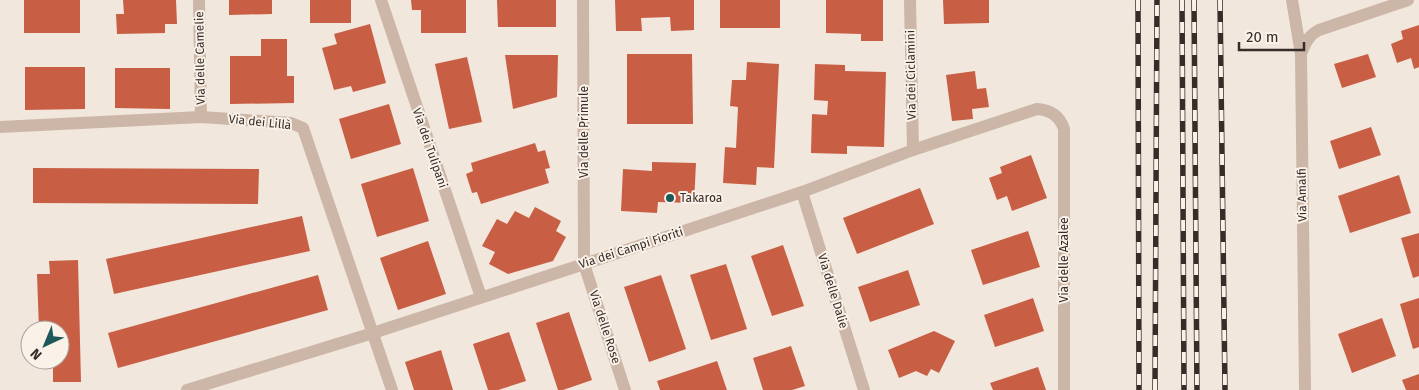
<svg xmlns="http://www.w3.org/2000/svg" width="1419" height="390" viewBox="0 0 1419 390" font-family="'Fira Sans',sans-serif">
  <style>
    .building { fill: #c85e44 }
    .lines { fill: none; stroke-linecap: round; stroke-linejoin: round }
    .minor { stroke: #cbb6a7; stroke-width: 12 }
    .rail-casing { stroke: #372c28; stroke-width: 5.5 }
    .rail { stroke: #faf1e8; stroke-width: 4; stroke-dasharray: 11; stroke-linecap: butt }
    .poi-dot { fill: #1d595a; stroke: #faf1e8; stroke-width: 2 }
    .labels { text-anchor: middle; stroke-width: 4; stroke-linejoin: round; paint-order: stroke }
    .street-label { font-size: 12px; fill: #372c28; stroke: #faf1e8 }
    .poi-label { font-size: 12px; fill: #372c28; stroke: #faf1e8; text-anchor: start }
  </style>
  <rect width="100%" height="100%" fill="#f2e7dc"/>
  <g class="building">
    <rect x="24" y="0" width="56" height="33"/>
    <polygon points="123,0 176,0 177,24 165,24 165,33 117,34 116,14 124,14"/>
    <polygon points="229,0 272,0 272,14 229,15"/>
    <rect x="310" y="0" width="41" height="23"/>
    <polygon points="411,0 466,0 466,33 421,33 421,10 412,10"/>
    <polygon points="497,0 556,0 556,27 498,27"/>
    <polygon points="615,0 694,0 694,30 671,31 670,17 641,18 642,31 616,31"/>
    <rect x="720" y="0" width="60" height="28"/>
    <polygon points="826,0 883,0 883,41 861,41 861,34 826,33"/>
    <polygon points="943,0 989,0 989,23 944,24"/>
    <polygon points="370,24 386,83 353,92 351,86 334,90 322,48 337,44 334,34"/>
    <polygon points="1419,25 1419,67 1414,69 1411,58 1397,63 1391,44 1403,39 1401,31"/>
    <polygon points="261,39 287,39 287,76 294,76 294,103 230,104 230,56 261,56"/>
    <polygon points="627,54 692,54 693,124 627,124"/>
    <polygon points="1368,54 1376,77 1342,88 1334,64"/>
    <polygon points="505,55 558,55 557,97 513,109"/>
    <polygon points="467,57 482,122 449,129 435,64"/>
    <polygon points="747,62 779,64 774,168 757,167 756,185 723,183 725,147 736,148 738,107 730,106 732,80 746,80"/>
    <polygon points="815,64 845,65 845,71 886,72 884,147 847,146 847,154 811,153 812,114 827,115 828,101 814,100"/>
    <polygon points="25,67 85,67 85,109 25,110"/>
    <polygon points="115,68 170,68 170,109 115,108"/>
    <polygon points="975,71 977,89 986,88 989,107 972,109 973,119 952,121 946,75"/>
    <polygon points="389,104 401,144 351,159 339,119"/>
    <polygon points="1371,127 1381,155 1339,169 1330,141"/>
    <polygon points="535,143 538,152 545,150 550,168 545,169 549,183 481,204 477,192 472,193 466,174 473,171 471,163"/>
    <polygon points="1031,155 1047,198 1012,211 1007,196 997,200 989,178 1002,173 1000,167"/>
    <polygon points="652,162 696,163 694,203 658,202 657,213 621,211 623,169 652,171"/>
    <polygon points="33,168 259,169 258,204 33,203"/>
    <polygon points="413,168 429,221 377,237 361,184"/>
    <polygon points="1399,175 1411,213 1350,233 1338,196"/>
    <polygon points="920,188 934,224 857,254 843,218"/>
    <polygon points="535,207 561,221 556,231 566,237 553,261 508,274 489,264 495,252 482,246 497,219 507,224 515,211 529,218"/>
    <polygon points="302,216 310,251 114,294 106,259"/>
    <polygon points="1028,231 1040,267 983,285 971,250"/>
    <polygon points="1419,233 1419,276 1413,278 1401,238"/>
    <polygon points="428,241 446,294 398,310 380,258"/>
    <polygon points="783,245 804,306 772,316 751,256"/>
    <polygon points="78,260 81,382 53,382 53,365 40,366 40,360 60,360 60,330 39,330 37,274 50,274 49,261"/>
    <polygon points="726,264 747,329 711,340 690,275"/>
    <polygon points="908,270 920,305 870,322 858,287"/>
    <polygon points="318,275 328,310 118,368 108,333"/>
    <polygon points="661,275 686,349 649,362 624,287"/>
    <polygon points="1033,298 1044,331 995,347 984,315"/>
    <polygon points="1419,298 1419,347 1413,349 1400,304"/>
    <polygon points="569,312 592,380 563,390 558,390 536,323"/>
    <polygon points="1382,318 1396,356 1352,373 1338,334"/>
    <polygon points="934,331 955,341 939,373 931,369 927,376 916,371 899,378 888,350"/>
    <polygon points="509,332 526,381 498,390 488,390 473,344"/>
    <polygon points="791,346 805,386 792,390 763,390 753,358"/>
    <polygon points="441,350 453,390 414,390 405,362"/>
    <polygon points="717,361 727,390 660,390 657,381"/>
    <polygon points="1038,367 1046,390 993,390 990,383"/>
    <polygon points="1419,374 1419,390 1406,390 1402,380"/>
  </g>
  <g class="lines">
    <g class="minor">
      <polyline points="199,0 201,117"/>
      <polyline points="381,0 481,297"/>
      <polyline points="583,0 584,264 625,390"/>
      <polyline points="910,0 913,150"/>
      <polyline points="1292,0 1301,54 1305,390"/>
      <path d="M1301,54C1305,43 1309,35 1319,30L1408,0"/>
      <polyline points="0,127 201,117 291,123 303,128 392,390"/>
      <polyline points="802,192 864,390"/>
      <path d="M187,390L373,333L584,264L802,192L913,150L1037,109C1050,110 1060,116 1064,129V390"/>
    </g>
    <g class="rail-casing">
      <g id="rail">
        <polyline points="1138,0 1139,390"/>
        <polyline points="1182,0 1184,390"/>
        <polyline points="1194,0 1197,390"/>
        <polyline points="1220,0 1225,390"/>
        <polyline points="1155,390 1157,0"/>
      </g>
    </g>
    <use href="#rail" class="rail"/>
  </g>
  <circle class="poi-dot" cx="670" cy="198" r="5"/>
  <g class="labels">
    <g class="street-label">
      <text transform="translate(200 58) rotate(-91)" y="4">Via delle Camelie</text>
      <text transform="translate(911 75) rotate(-91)" y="4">Via dei Ciclamini</text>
      <text transform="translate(260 122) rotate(6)" y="4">Via dei Lillà</text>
      <text transform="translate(584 132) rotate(-90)" y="4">Via delle Primule</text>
      <text transform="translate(430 148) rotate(71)" y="4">Via dei Tulipani</text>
      <text transform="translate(1302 195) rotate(-91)" y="4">Via Amalfi</text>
      <text transform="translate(631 248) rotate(-18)" y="4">Via dei Campi Fioriti</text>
      <text transform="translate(1064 260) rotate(-90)" y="4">Via delle Azalee</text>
      <text transform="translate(833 291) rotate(73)" y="4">Via delle Dalie</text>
      <text transform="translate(605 327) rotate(72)" y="4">Via delle Rose</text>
    </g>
    <g class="poi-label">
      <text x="680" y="202">Takaroa</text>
    </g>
  </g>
  <g transform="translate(45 345) rotate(224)"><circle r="24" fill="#faf1e8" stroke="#aca29b"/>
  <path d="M0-4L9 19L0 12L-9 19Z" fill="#1d595a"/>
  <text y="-8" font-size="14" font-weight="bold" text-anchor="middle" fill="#372c28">N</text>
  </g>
  <path d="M1239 42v8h65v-8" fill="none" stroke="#372c28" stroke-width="2.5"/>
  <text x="1246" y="42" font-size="15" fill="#372c28" stroke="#faf1e8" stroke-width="4" paint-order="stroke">20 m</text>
</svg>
